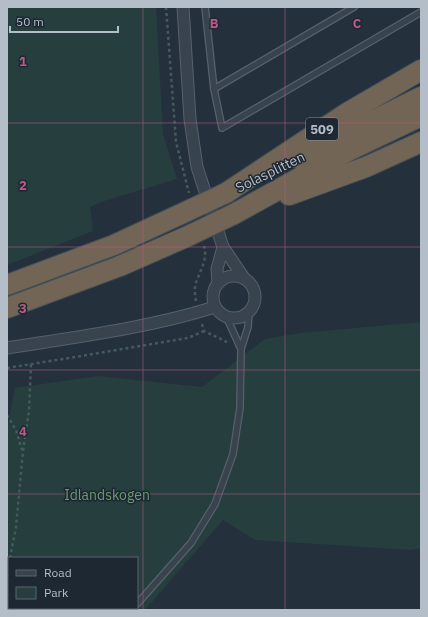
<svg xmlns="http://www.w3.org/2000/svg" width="428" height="617" viewBox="0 0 428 617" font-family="'IBM Plex Sans',sans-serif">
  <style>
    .green { fill: #263e3e; fill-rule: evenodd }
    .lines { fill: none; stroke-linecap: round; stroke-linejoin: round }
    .lane-casing { stroke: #56616b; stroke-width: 8 }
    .street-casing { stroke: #56616b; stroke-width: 13 }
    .highway-casing { stroke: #434e58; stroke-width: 22 }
    .path { stroke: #445a5b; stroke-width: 2.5; stroke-dasharray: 3 3; stroke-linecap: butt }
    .lane { stroke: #38434d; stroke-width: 5.5 }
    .street { stroke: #38434d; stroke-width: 11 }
    .highway { stroke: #736555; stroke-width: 20 }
    .highway-bridge-casing { stroke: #434e58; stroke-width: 22; stroke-linecap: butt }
    .highway-bridge { stroke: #736555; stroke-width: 20 }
    .grid { fill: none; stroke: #bc5a87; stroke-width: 1; stroke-opacity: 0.55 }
    .labels { text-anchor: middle; stroke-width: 3; stroke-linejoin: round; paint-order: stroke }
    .shield { fill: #1d2832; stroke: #87919c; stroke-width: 1 }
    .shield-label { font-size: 13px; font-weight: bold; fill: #b4bec9 }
    .street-label { font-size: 14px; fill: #b4bec9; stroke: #1d2832 }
    .park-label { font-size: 14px; fill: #6b9971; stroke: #1d2832 }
    .grid-label { font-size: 13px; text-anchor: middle; font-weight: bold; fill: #bc5a87; stroke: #1d2832; stroke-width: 3; stroke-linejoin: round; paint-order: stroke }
  </style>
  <rect width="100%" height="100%" fill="#24313d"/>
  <g class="green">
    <polygon points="7,7 156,7 163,134 177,179 101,202 90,207 93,231 7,265"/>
    <path d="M421,322V548L411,550L255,540L223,520L145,610H7V429L15,388L98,376L202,387L265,339L300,333ZM9,558H137V608H9Z"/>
  </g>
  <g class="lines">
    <g class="lane-casing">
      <g id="lane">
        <polyline points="205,7 214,89 222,128 421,12"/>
        <polyline points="214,89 354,7"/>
        <polyline points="226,316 241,349"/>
        <polyline points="137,604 191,543 215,504 233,454 240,408 241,349 248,327 249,311"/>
        <polyline points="131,610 133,608"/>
      </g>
    </g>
    <g class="street-casing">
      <g id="street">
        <polyline points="183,7 190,119 197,167 223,247 244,278"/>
        <circle cx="234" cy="297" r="21"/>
        <polyline points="218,282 217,269 223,247"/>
        <path d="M7,348C77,337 148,328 215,307"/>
      </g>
    </g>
    <g class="highway-casing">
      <g id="highway">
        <polyline points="298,158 421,97"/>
        <polyline points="226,193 347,113 421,70"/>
        <polyline points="289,195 366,167 421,142"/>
        <polyline points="234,214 350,150 421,116"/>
        <polyline points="7,285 114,245 181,214"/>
        <polyline points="7,308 120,266 186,237"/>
      </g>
    </g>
    <g class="path">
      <polyline points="166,7 176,142 189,193"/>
      <path d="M196,301C195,295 194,289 196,283C200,271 208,259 204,246"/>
      <polyline points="202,324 204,331 227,342"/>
      <polyline points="7,368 69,358 188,338 204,331"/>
      <polyline points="7,415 16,430 22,450"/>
      <polyline points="10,558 16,527 23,451 29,411 31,364"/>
      <polyline points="7,571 9,563"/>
    </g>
    <use href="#lane" class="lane"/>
    <use href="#street" class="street"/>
    <use href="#highway" class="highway"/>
    <g class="highway-bridge-casing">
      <g id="highway-bridge">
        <polyline points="181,214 226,193"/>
        <polyline points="186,237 234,214"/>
      </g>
    </g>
    <use href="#highway-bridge" class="highway-bridge"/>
  </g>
  <path class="grid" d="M143,7V610M285,7V610M7,123H421M7,247H421M7,370H421M7,494H421"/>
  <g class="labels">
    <rect class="shield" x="306" y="118" width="32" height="22" rx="3"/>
    <g class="shield-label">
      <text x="322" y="134">509</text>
    </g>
    <g class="street-label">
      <text transform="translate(270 172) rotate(-26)" y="5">Solasplitten</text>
    </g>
    <g class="park-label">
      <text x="107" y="500">Idlandskogen</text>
    </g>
  </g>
  <g class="grid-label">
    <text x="214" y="28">B</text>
    <text x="357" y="28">C</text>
    <text x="23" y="66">1</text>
    <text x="23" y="190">2</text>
    <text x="23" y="313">3</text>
    <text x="23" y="436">4</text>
  </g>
  <rect width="428" height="617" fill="none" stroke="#b4bec9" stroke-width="16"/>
  <rect x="8" y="557" width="130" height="52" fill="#1d2832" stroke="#59646e"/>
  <rect x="16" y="570" width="20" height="6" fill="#38434d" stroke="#59646e"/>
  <text x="44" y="577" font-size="12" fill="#b4bec9">Road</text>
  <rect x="16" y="587" width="20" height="12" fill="#263e3e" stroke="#59646e"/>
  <text x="44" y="597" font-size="12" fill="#b4bec9">Park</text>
  <path d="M10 26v6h108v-6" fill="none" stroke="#b4bec9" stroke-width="2"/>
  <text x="16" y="26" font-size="12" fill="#b4bec9" stroke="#1d2832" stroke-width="3" paint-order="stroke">50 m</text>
</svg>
